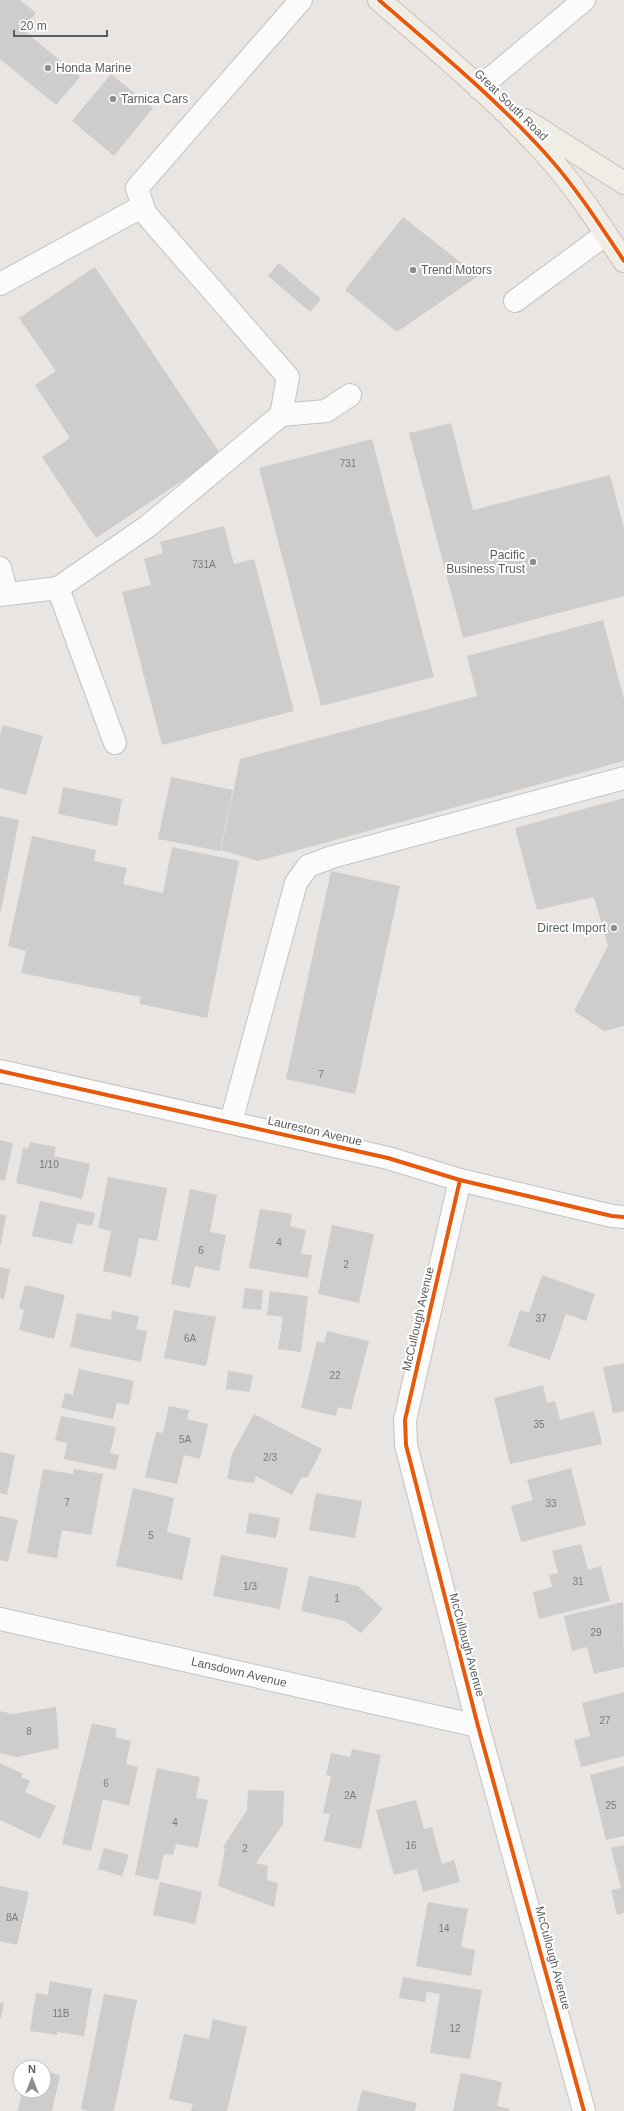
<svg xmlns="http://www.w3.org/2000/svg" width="624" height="2111" viewBox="0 0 624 2111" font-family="Helvetica,sans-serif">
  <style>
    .building { fill: #cfcccc }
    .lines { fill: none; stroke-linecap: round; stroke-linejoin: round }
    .minor-casing { stroke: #c4c3c2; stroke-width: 24 }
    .major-casing { stroke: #cebeb2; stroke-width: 24 }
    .minor { stroke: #fcfbfb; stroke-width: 22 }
    .major { stroke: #f0ece6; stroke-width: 22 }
    .cycleway-casing { stroke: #fff; stroke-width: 6 }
    .cycleway { stroke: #e8590c; stroke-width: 4 }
    .poi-dot { fill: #8b8d8e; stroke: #fff; stroke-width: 1.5 }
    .labels { text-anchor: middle; stroke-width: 4; stroke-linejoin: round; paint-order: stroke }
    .number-label { font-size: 10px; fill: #787b7c }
    .poi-label { font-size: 12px; fill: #595e60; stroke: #fff; text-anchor: start }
    .street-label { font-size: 12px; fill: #595e60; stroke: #fff }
  </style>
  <rect width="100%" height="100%" fill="#e8e5e2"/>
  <g class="building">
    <polygon points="0,0 20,0 36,13 22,29 80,77 56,105 0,59"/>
    <polygon points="111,74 153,108 114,156 72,121"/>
    <polygon points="403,217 478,276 397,332 345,290"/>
    <polygon points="279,263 321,299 310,312 268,276"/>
    <polygon points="95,267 221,455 96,538 42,457 70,438 35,385 56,371 19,318"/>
    <polygon points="451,423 473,510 610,475 624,528 624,596 463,638 409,433"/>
    <polygon points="372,439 434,677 321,706 259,468"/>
    <polygon points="224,526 234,564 254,559 294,711 162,745 122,592 151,585 144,559 163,553 160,542"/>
    <polygon points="603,620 624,699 624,761 258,861 221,850 240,759 477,696 467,656"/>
    <polygon points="3,725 43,736 26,795 0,788 0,735"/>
    <polygon points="171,777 233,790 220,851 158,839"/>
    <polygon points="63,787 122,799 117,826 58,814"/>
    <polygon points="624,798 624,1026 604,1031 574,1011 608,946 594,897 537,910 515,828"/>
    <polygon points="0,816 19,820 1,911 0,911"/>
    <polygon points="32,836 96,850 94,861 127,868 123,884 163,893 172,847 239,861 207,1018 140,1004 141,997 21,973 26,951 8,946"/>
    <polygon points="331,871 400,886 355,1094 286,1079"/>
    <polygon points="0,1140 13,1143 5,1181 0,1180"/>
    <polygon points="30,1142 56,1147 54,1156 90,1164 82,1199 16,1183 23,1148 28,1149"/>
    <polygon points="108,1177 167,1188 157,1241 139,1238 131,1277 103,1271 111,1231 98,1228"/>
    <polygon points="190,1189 217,1195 210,1232 226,1235 219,1271 195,1266 190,1288 171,1284"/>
    <polygon points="40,1201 95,1213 92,1226 77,1223 72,1244 32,1236"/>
    <polygon points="260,1209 292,1214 290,1226 306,1230 301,1254 312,1255 308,1278 249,1268"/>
    <polygon points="0,1214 6,1215 1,1245 0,1245"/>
    <polygon points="332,1225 374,1234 359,1303 318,1294"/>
    <polygon points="0,1267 10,1269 4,1299 0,1298"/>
    <polygon points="542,1275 595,1294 586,1321 566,1314 550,1360 508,1346 520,1310 529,1313"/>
    <polygon points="25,1285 65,1295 54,1339 19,1330 24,1310 19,1308"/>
    <polygon points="245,1288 263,1290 261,1310 242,1308"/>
    <polygon points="270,1291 308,1296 301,1352 278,1349 283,1317 267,1315"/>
    <polygon points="174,1310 216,1317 206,1366 164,1358"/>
    <polygon points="112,1311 139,1316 136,1329 147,1331 141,1362 70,1347 77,1313 111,1320"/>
    <polygon points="327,1331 369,1341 351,1410 338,1407 336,1416 301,1408 317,1341 324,1343"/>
    <polygon points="624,1363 624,1411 613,1413 603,1367"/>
    <polygon points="79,1369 134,1381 129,1405 117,1403 113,1419 61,1408 65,1393 73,1395"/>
    <polygon points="228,1371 253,1375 250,1392 226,1389"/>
    <polygon points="543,1385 547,1403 555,1401 560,1420 594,1411 602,1444 510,1464 494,1398"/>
    <polygon points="169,1406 189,1410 187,1419 208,1424 200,1459 184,1455 177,1484 145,1477 156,1432 163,1433"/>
    <polygon points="254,1414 322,1449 308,1477 301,1478 292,1495 256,1476 254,1483 227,1479 232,1454"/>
    <polygon points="61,1416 116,1427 110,1453 119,1455 116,1470 64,1459 67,1443 55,1440"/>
    <polygon points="0,1452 15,1455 7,1495 0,1493"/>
    <polygon points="571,1468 586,1525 521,1542 511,1506 533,1500 527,1480"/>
    <polygon points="43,1469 73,1474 74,1469 103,1474 91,1535 62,1530 57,1558 27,1553"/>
    <polygon points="133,1488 174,1498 167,1532 191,1538 182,1580 116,1566"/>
    <polygon points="316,1493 362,1501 355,1538 309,1530"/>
    <polygon points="249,1513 280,1518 276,1538 246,1533"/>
    <polygon points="0,1516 18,1520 8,1562 0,1560"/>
    <polygon points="581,1544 588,1570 601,1566 610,1601 539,1619 533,1592 552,1587 549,1575 558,1573 552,1551"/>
    <polygon points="221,1555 288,1568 280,1609 213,1596"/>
    <polygon points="309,1576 358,1586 383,1609 361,1633 345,1621 301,1611"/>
    <polygon points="623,1602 624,1667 594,1674 587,1647 572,1651 564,1616"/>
    <polygon points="624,1692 624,1756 581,1767 574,1740 590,1736 582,1703"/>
    <polygon points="56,1707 59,1748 17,1757 0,1753 0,1711 12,1714"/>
    <polygon points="92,1723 117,1729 115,1737 131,1741 126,1764 138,1767 129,1806 103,1799 91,1851 62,1844"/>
    <polygon points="352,1749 381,1755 361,1849 324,1841 330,1814 323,1813 331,1776 326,1775 331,1753 350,1757"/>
    <polygon points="0,1763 23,1774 21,1777 30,1781 25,1792 56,1806 40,1839 0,1820"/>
    <polygon points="624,1766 624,1836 606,1840 590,1775"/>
    <polygon points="157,1768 200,1777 196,1798 208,1800 198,1848 176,1844 173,1855 164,1854 158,1880 135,1875"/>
    <polygon points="248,1790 284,1791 283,1824 256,1863 268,1866 267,1880 278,1883 274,1907 218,1886 225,1849 223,1847 247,1810"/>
    <polygon points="416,1800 424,1829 432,1827 442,1864 454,1860 460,1882 423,1892 417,1869 394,1875 376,1810"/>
    <polygon points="624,1845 624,1913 617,1915 611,1890 621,1888 611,1848"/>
    <polygon points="104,1848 129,1855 122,1876 98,1869"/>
    <polygon points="160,1882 202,1892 195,1924 153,1915"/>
    <polygon points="0,1886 29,1892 17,1945 0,1941"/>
    <polygon points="428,1902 468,1909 461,1947 475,1950 471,1976 416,1966"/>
    <polygon points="403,1977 482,1990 470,2059 430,2053 440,1994 427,1992 425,2002 399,1998"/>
    <polygon points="50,1981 92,1989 84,2036 57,2032 57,2035 30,2031 36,1993 48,1995"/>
    <polygon points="104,1994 137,2000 114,2111 89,2111 81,2109"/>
    <polygon points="0,2003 4,2003 1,2018 0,2018"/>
    <polygon points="213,2019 247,2027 227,2111 191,2111 193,2104 169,2099 184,2034 209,2039"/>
    <polygon points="44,2071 60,2075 52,2111 18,2111 22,2091 44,2091"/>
    <polygon points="461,2073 502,2082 497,2106 510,2109 509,2111 453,2111"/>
    <polygon points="362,2090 417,2103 415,2111 357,2111"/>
  </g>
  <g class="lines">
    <g class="minor-casing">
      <g id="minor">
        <polyline points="479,88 584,0"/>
        <polyline points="0,284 143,206"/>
        <polyline points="515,301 606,234"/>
        <polyline points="281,415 326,411 350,395"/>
        <polyline points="0,568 7,594"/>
        <polyline points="58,588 115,743"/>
        <polyline points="0,595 58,588 148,526 281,415 288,377 145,213 137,188 301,0"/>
        <polyline points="0,1071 388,1158 460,1180 612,1216 624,1217"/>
        <polyline points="231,1122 296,883 308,866 332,857 624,778"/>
        <polyline points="460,1180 405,1420 406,1445 478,1726 584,2111"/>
        <polyline points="0,1619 478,1726"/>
      </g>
    </g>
    <g class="major-casing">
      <g id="major">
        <path d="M379,0C436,49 494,97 545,153C575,186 600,225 624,261"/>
        <polyline points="525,120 624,183"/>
      </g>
    </g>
    <use href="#minor" class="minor"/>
    <use href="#major" class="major"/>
    <g class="cycleway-casing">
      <g id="cycleway">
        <path d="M379,0C436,49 494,97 545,153C575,186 600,225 624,261"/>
        <polyline points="0,1071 388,1158 460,1180 612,1216 624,1217"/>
        <polyline points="460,1180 405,1420 406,1445 478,1726 584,2111"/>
      </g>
    </g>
    <use href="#cycleway" class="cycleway"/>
  </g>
  <g class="poi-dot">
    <circle cx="48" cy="68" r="4"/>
    <circle cx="113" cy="99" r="4"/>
    <circle cx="413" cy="270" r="4"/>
    <circle cx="533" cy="562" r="4"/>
    <circle cx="614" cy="928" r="4"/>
  </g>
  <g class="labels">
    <g class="number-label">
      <text x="348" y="467">731</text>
      <text x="204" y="568">731A</text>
      <text x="321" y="1078">7</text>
      <text x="49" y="1168">1/10</text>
      <text x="279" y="1246">4</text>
      <text x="201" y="1254">6</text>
      <text x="346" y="1268">2</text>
      <text x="541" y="1322">37</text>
      <text x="190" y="1342">6A</text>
      <text x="335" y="1379">22</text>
      <text x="539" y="1428">35</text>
      <text x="185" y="1443">5A</text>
      <text x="270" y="1461">2/3</text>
      <text x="67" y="1506">7</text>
      <text x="551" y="1507">33</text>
      <text x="151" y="1539">5</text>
      <text x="578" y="1585">31</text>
      <text x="250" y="1590">1/3</text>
      <text x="337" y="1602">1</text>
      <text x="596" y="1636">29</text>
      <text x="605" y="1724">27</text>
      <text x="29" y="1735">8</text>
      <text x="106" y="1787">6</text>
      <text x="350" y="1799">2A</text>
      <text x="611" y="1809">25</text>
      <text x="175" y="1826">4</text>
      <text x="411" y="1849">16</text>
      <text x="245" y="1852">2</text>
      <text x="12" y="1921">8A</text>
      <text x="444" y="1932">14</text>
      <text x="61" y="2017">11B</text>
      <text x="455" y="2032">12</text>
    </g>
    <g class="poi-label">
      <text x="56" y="72">Honda Marine</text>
      <text x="121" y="103">Tarnica Cars</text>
      <text x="421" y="274">Trend Motors</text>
      <text x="525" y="559" text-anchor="end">Pacific<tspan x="525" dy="14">Business Trust</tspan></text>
      <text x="606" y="932" text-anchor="end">Direct Import</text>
    </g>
    <g class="street-label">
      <text transform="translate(511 105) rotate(44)" y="4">Great South Road</text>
      <text transform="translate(315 1131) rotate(13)" y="4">Laureston Avenue</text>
      <text transform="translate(418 1319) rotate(-77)" y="4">McCullough Avenue</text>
      <text transform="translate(467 1645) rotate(75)" y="4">McCullough Avenue</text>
      <text transform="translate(239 1672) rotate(13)" y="4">Lansdown Avenue</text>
      <text transform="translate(553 1958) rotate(75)" y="4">McCullough Avenue</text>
    </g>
  </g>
  <g transform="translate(32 2079)"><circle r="19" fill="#ffffff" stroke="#bdbfbf"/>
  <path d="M0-3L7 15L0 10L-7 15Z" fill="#8b8d8e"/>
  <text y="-6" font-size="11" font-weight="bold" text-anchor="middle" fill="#595e60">N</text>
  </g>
  <path d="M14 30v6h93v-6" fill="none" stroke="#595e60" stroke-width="2"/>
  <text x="20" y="30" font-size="12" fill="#595e60" stroke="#ffffff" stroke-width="3" paint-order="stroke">20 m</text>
</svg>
